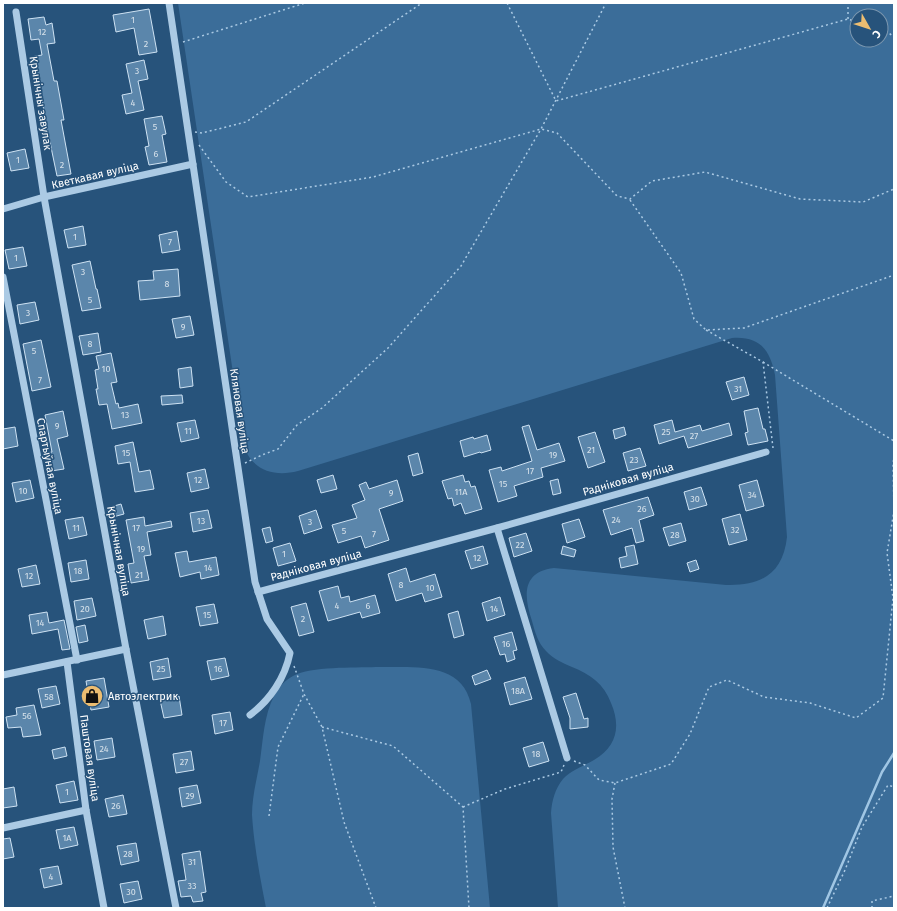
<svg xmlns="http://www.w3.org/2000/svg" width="897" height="911" viewBox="0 0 897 911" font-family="'Fira Sans',sans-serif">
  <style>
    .green { fill: #3b6d99; fill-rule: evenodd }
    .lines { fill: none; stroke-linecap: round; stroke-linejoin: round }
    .stream { stroke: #a0c6e4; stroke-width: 2.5 }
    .building { fill: #5b86ab; stroke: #cee2f3 }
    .path { stroke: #abcae4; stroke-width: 1.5; stroke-dasharray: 2 3; stroke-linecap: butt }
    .minor { stroke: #abcae4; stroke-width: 7 }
    .labels { text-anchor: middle; stroke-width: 3; stroke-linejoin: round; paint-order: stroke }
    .number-label { font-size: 9px; fill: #d6e1ea }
    .street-label { font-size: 11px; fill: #fff; stroke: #27537b }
    .poi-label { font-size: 11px; fill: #fff; stroke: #27537b; text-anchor: start }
  </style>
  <rect width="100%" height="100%" fill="#27537b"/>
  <g class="green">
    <path d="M178,3H894V908H558L551,813C552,800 555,789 563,779C571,770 584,766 594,760C617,747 621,726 611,703C604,684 590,674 572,667C563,663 553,659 546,651C538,643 535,632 532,621C524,597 521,572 554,568L726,585C761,586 783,574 787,537L775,375C770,349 759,336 732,338L298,471C275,477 253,471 244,447ZM857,16H881V40H857Z"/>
    <path d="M376,667C412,668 461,660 471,704L490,908H266C260,877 254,846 252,815C252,797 257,778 260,761C263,740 264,715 274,696C278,688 285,680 293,676C311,666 354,668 376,667Z"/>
  </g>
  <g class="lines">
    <polyline class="stream" points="823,908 882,772 894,753"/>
  </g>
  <g class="building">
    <polygon points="149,9 157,52 139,55 134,28 116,32 113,15"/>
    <polygon points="44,17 46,25 52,23 55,43 47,44 54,81 57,81 64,120 61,120 71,174 57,176 46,123 43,123 41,112 44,111 37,75 35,76 31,57 42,55 39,39 31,40 28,19"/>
    <polygon points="144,60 148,79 138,81 144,110 126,114 122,95 132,93 126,64"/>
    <polygon points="162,116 166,134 162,135 167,162 149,165 145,147 149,146 144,119"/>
    <polygon points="25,149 29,168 11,171 7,153"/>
    <polygon points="83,226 86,245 68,248 64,230"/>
    <polygon points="177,231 180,250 162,253 159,235"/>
    <polygon points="23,247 27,266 9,269 5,250"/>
    <polygon points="90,261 96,289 97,289 101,308 82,311 72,265"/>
    <polygon points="178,269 180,296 140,300 138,281 154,280 153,271"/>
    <polygon points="35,302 39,320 20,324 17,305"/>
    <polygon points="190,316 194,335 176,338 172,319"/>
    <polygon points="98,333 101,352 83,355 79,336"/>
    <polygon points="41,340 51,387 32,391 23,344"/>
    <polygon points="111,353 117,382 111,383 116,404 118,403 119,408 138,404 142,423 112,429 107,404 99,405 96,389 98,389 95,370 99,369 96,356"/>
    <polygon points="191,367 193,386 180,388 178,369"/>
    <polygon points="744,377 749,395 732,400 726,382"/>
    <polygon points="182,395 183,403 162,405 161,396"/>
    <polygon points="758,408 763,429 765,429 768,441 748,445 745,433 748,432 744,411"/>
    <polygon points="63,411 68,436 57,439 64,469 51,471 47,453 52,452 45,415"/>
    <polygon points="195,420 199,438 181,442 177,423"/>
    <polygon points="672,420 675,432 700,425 702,431 729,423 732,435 688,448 684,436 659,444 654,425"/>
    <polygon points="529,425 537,450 559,443 565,461 541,468 543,477 514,486 517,496 498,502 489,470 501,467 502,471 532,461 522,427"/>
    <polygon points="15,427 18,446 3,449 3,429"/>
    <polygon points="624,427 626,435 615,439 613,430"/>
    <polygon points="595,432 605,462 588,468 578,437"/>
    <polygon points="487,435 491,450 481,453 480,452 464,457 460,441 473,437 474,439"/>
    <polygon points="133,442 139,472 150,470 154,489 135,492 130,462 118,464 115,446"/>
    <polygon points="640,448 646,466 628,471 623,453"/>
    <polygon points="418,453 423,473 413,476 408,456"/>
    <polygon points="205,469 209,488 191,492 187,473"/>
    <polygon points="333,475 337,489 321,493 317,480"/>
    <polygon points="463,475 465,482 469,481 471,487 475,486 482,509 465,514 461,503 454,506 452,498 448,499 442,481"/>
    <polygon points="558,479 561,493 553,495 550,481"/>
    <polygon points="30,480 34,498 16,502 12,483"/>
    <polygon points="397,480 403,501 379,509 389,540 365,548 361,536 338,543 332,525 357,518 352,505 365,500 359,485 366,482 369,489"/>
    <polygon points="757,480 764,506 746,511 739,485"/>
    <polygon points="701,487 707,505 689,510 684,492"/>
    <polygon points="648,497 654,515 639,520 644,541 636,543 632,528 611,535 603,510"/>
    <polygon points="121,504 124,514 109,518 107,508"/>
    <polygon points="208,510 212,528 193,532 190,513"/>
    <polygon points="316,510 322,528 304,534 299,516"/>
    <polygon points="740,514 747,540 729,545 722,519"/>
    <polygon points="83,517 87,535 69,539 65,520"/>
    <polygon points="144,517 145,526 171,521 172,527 147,532 151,555 144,556 149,580 131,583 128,564 134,563 126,520"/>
    <polygon points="579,519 585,537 567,543 562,524"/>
    <polygon points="681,523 686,541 669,546 663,528"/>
    <polygon points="270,527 273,541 266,543 262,529"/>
    <polygon points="526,533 532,551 514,557 509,538"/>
    <polygon points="290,543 296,561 278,566 273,548"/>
    <polygon points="634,545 638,564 621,568 619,558 627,556 625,547"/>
    <polygon points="483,546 488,564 471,569 465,551"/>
    <polygon points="563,546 576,550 574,557 561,554"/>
    <polygon points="187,551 189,562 216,557 219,575 201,579 200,572 180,577 175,553"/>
    <polygon points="86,560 89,579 71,582 68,563"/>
    <polygon points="696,560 699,569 690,572 687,563"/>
    <polygon points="36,565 40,584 22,587 18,569"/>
    <polygon points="406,568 410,582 435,574 442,597 425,602 422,593 396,601 388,574"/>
    <polygon points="338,586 341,598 349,596 350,602 375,595 380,613 362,618 360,612 328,621 319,591"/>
    <polygon points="500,597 505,615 487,621 482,603"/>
    <polygon points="92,598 96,616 77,620 74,601"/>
    <polygon points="306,603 314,632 299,636 291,607"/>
    <polygon points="214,604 218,623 200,626 196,607"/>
    <polygon points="458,611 464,635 454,638 448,614"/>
    <polygon points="47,612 49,623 64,620 70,649 62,650 58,629 32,634 29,615"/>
    <polygon points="163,616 166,635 148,639 144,620"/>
    <polygon points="85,625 88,641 79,643 76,627"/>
    <polygon points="512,632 517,650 513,651 515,659 507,662 505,654 500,655 494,637"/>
    <polygon points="168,658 171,677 153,680 150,662"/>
    <polygon points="225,658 229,676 211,680 207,661"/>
    <polygon points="487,670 491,679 475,685 472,676"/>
    <polygon points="525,677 532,699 510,705 504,683"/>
    <polygon points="104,678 109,707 91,710 86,681"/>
    <polygon points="56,686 60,704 42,708 38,689"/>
    <polygon points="576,693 584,719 588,718 588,727 570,729 570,718 563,697"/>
    <polygon points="179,696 182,715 164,718 160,700"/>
    <polygon points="34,705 41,735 23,737 21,727 8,728 6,717 17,715 16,708"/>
    <polygon points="230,712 233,730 215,734 212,715"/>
    <polygon points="112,738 115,757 97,760 94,741"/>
    <polygon points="543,742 549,761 529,767 523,748"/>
    <polygon points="65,747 67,756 54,759 52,750"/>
    <polygon points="191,751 194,770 176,773 173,754"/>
    <polygon points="74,781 78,800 60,803 56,785"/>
    <polygon points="197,785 201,803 182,807 179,788"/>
    <polygon points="14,787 17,806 3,808 3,789"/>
    <polygon points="123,795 127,814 109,817 105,799"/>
    <polygon points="74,827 78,845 60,849 56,830"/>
    <polygon points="10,838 14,857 3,859 3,839"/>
    <polygon points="136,843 139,861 121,865 117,846"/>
    <polygon points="200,851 206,892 201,893 203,901 193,902 191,896 181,897 178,881 186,880 182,854"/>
    <polygon points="58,866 62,884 44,888 40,869"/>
    <polygon points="138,881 142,899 124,903 120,884"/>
  </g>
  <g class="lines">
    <g class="path">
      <polyline points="507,3 556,101 848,19 857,22"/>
      <polyline points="848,19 848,3"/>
      <polyline points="881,29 885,30 894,37"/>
      <polyline points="183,42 305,3"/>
      <polyline points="195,132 202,133 246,122 422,3"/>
      <polyline points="199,145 226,182 248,197 373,177 541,129 557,133 617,196 630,199 652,181 705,172 800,199 863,202 894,189"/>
      <polyline points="630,200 681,273 694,319 706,330 744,328 894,275"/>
      <polyline points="706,330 763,362 773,448"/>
      <polyline points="763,362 894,441"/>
      <polyline points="245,463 262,455 278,449 297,425 322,408 388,348 461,266 541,129 606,3"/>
      <polyline points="294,666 304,694 322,727 344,822 376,908"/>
      <polyline points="322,727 393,746 463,807 469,908"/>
      <polyline points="574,761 585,765 599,780 615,783 671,764 690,734 709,687 727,680 764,697 810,703 856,718 883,698 893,598 887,553 894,511 893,462 894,459"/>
      <polyline points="615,783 612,799 613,847 625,908"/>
      <polyline points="463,807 505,789 561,772 564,765"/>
      <polyline points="269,816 278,747 304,694"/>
      <polyline points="827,908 845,870 862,827 888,785 894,787"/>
      <polyline points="872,908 872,901 894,896"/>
    </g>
    <g class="minor">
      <path d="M169,3L255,582L267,619L290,653C285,678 270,700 250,715"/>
      <polyline points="16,12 44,197 126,649 176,908"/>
      <polyline points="3,209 44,197 193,164"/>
      <polyline points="3,277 77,660"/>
      <polyline points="497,528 567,758"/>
      <polyline points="258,592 497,528 766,452"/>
      <polyline points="67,662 86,810 104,908"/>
      <polyline points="3,675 126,649"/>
      <polyline points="3,828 86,810"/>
    </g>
  </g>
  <defs>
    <g id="shop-disc" transform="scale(1.15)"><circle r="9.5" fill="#ecbd71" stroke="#27537b"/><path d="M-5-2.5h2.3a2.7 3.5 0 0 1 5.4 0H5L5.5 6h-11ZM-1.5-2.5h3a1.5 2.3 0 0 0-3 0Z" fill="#111"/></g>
  </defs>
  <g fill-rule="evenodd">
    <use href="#shop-disc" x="92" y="696"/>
  </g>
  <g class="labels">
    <g class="number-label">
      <text x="133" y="23">1</text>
      <text x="42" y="35">12</text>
      <text x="146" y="47">2</text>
      <text x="137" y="74">3</text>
      <text x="133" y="106">4</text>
      <text x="155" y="130">5</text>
      <text x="156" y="157">6</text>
      <text x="18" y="163">1</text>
      <text x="62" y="168">2</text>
      <text x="75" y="240">1</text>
      <text x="170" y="245">7</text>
      <text x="16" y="261">1</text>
      <text x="83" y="275">3</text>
      <text x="167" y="287">8</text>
      <text x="90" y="303">5</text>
      <text x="28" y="316">3</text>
      <text x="183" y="330">9</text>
      <text x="90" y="347">8</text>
      <text x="34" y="354">5</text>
      <text x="106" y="372">10</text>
      <text x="40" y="383">7</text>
      <text x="738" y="392">31</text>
      <text x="125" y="418">13</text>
      <text x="57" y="429">9</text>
      <text x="188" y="434">11</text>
      <text x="666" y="435">25</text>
      <text x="694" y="439">27</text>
      <text x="591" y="453">21</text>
      <text x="126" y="456">15</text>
      <text x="553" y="458">19</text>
      <text x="634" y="463">23</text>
      <text x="530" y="474">17</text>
      <text x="198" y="483">12</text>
      <text x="503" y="487">15</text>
      <text x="23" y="494">10</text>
      <text x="461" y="495">11А</text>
      <text x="391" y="496">9</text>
      <text x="752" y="498">34</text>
      <text x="695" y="502">30</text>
      <text x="642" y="512">26</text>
      <text x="616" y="523">24</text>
      <text x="201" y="524">13</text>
      <text x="310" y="525">3</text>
      <text x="76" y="531">11</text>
      <text x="136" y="531">17</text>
      <text x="735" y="533">32</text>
      <text x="344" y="534">5</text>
      <text x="374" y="537">7</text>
      <text x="675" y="538">28</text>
      <text x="520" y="548">22</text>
      <text x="141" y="552">19</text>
      <text x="284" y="557">1</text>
      <text x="477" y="561">12</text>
      <text x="208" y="571">14</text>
      <text x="78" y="574">18</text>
      <text x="139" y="578">21</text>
      <text x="29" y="579">12</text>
      <text x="401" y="588">8</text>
      <text x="430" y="591">10</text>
      <text x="337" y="609">4</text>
      <text x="368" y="609">6</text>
      <text x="85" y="612">20</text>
      <text x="494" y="612">14</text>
      <text x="207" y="618">15</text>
      <text x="303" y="622">2</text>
      <text x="40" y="626">14</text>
      <text x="506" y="647">16</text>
      <text x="161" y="672">25</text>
      <text x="218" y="672">16</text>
      <text x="518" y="694">18А</text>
      <text x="49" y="700">58</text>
      <text x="27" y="719">56</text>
      <text x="223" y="726">17</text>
      <text x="104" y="752">24</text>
      <text x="536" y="757">18</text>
      <text x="184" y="765">27</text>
      <text x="67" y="795">1</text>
      <text x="190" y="799">29</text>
      <text x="116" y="809">26</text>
      <text x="67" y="841">1А</text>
      <text x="128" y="857">28</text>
      <text x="192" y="865">31</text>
      <text x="51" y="880">4</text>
      <text x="192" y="889">33</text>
      <text x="131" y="895">30</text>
    </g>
    <g class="street-label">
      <text transform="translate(41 103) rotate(81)" y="4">Крынічны завулак</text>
      <text transform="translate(95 175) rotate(-13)" y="4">Кветкавая вуліца</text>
      <text transform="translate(240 411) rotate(82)" y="4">Кляновая вуліца</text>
      <text transform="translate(50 466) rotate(79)" y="4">Спартыўная вуліца</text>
      <text transform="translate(628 479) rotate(-16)" y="4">Радніковая вуліца</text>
      <text transform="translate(119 551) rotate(80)" y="4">Крынічная вуліца</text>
      <text transform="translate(316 565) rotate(-15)" y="4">Радніковая вуліца</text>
      <text transform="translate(90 758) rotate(82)" y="4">Паштовая вуліца</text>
    </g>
    <g class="poi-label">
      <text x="108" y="700">Автоэлектрик</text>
    </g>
  </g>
  <rect width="897" height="911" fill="none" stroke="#ffffff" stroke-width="8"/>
  <g transform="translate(869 28) rotate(129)"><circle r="19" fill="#27537b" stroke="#7d98b0"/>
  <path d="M0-3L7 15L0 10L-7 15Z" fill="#ecbd71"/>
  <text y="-6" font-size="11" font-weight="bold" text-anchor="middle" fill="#ffffff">С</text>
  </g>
</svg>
